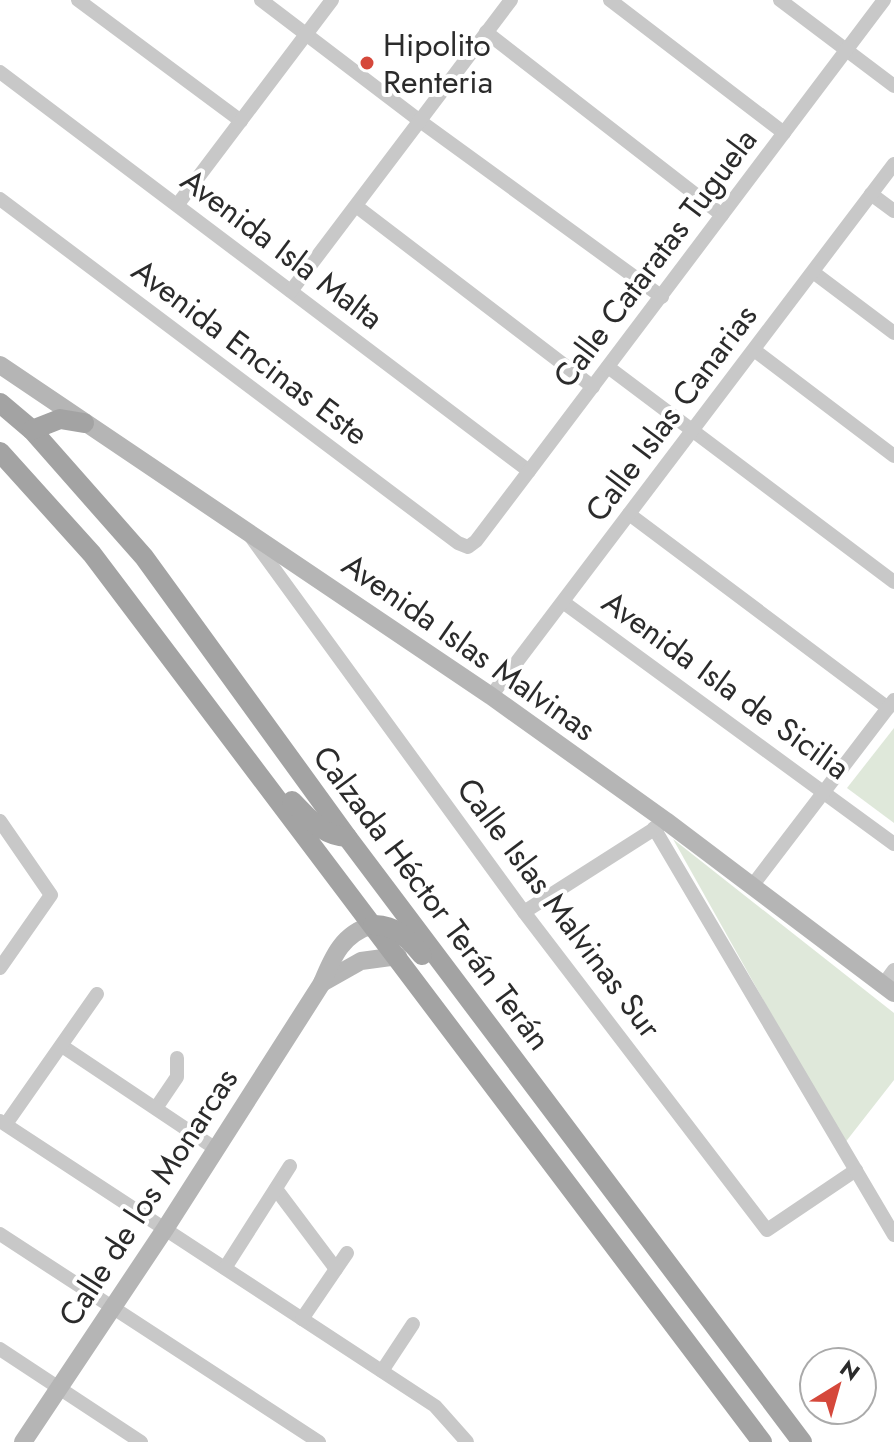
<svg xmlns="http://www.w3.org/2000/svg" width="894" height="1442" viewBox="0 0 894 1442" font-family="Jost,sans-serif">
<rect width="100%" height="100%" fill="#fff"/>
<!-- green -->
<g fill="#dfe8da">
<path d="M894 728V823L847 788Z"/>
<path d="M673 839 894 1013V1080L844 1144Z"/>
</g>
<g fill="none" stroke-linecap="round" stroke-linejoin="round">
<!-- street -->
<g stroke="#c8c8c8" stroke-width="14">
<path d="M78 0 241 121"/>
<path d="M261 0 420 121 662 297"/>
<path d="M610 0 784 133"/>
<path d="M780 0 894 86"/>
<path d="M486 32 722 215"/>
<path d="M0 72 529 471"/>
<path d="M871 194 894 211"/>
<path d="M0 199 458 543 468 547 476 541 529 471 884 0"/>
<path d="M178 204 332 0"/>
<path d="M356 206 593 387"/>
<path d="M813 272 894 333"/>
<path d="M291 291 511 0"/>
<path d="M754 350 894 456"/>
<path d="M608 367 894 582"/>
<path d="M629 514 888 708"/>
<path d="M251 537 524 912 767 1230 856 1170"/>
<path d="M563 602 894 844"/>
<path d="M491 696 894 164"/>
<path d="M0 821 51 895 0 968"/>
<path d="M654 828 894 1235"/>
<path d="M752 886 894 700"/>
<path d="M524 912 662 824"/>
<path d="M883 985 894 970"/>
<path d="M62 1046 216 1149"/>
<path d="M156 1108 177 1077V1058"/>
<path d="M0 1121 435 1406 467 1442"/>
<path d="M6 1124 97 994"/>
<path d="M276 1189 336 1269"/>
<path d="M0 1234 319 1442"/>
<path d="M225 1268 290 1166"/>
<path d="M302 1319 347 1253"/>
<path d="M0 1349 141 1442"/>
<path d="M382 1371 413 1324"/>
</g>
<!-- secondary -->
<g stroke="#b5b5b5" stroke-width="18">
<path d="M0 365 491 696 666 821 894 993"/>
<path d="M322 983 361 961 398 956"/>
<path d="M23 1442 165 1229 322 983C333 956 343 933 373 925"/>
</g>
<!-- primary -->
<g stroke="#a3a3a3" stroke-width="20">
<path d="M0 403 32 430 144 557 347 837 802 1442"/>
<path d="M32 430 60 419 84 423"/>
<path d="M0 452 92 554 762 1442"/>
<path d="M292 801C309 818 322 836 347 837"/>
<path d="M373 925C395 924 409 939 422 955"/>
</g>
</g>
<!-- markers -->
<circle fill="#d5483b" stroke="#fff" stroke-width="3" cx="367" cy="63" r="8"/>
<g text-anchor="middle" stroke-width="8" stroke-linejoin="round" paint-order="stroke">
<!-- poi labels -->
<g font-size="32" fill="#2b2b2b" stroke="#fff" text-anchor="start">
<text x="383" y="56">Hipolito<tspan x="383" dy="37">Renteria</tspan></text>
</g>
<!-- street labels -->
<g font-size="32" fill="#2b2b2b" stroke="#fff">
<text transform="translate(282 249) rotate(37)" y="11">Avenida Isla Malta</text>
<text transform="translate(655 258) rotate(-53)" y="11">Calle Cataratas Tuguela</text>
<text transform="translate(250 352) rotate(37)" y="11">Avenida Encinas Este</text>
<text transform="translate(671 413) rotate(-53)" y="11">Calle Islas Canarias</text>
<text transform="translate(469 647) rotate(35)" y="11">Avenida Islas Malvinas</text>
<text transform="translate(726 685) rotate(36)" y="11">Avenida Isla de Sicilia</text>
<text transform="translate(432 898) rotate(53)" y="11">Calzada Héctor Terán Terán</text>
<text transform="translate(559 908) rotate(53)" y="11">Calle Islas Malvinas Sur</text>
<text transform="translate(148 1197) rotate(-57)" y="11">Calle de los Monarcas</text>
</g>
</g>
<!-- north arrow -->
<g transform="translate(838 1386) rotate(37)"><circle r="38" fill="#ffffff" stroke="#aaaaaa" stroke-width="2"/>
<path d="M0-6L14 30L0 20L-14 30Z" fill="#d5483b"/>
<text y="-12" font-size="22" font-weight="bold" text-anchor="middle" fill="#2b2b2b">N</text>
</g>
</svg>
